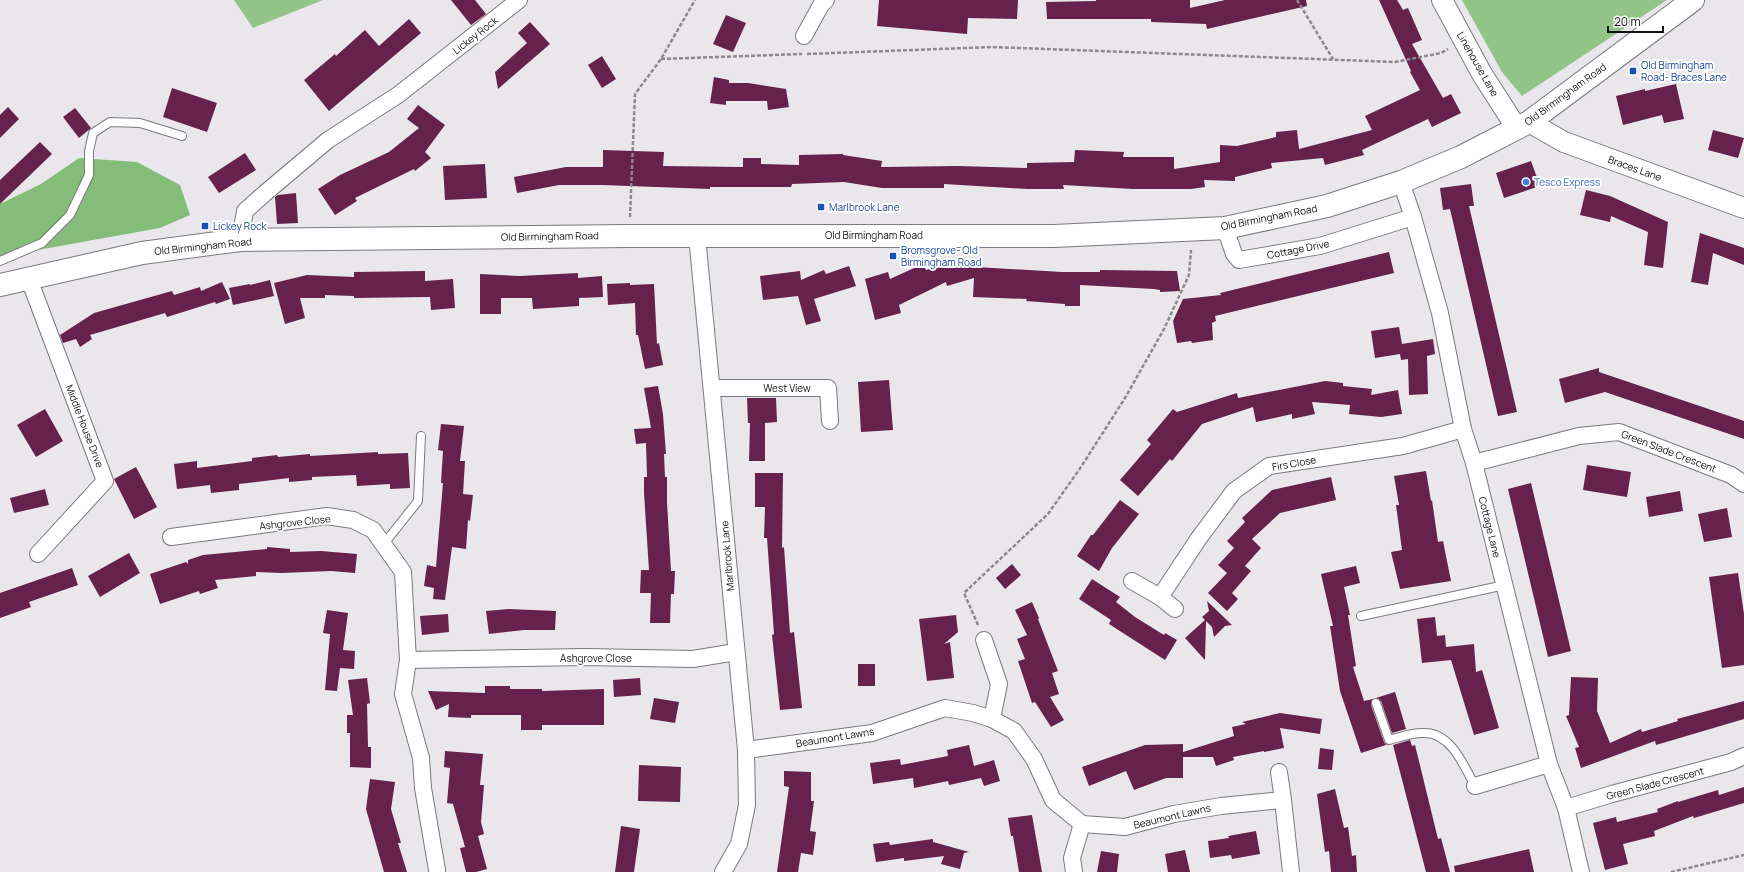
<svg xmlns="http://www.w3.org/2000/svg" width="1744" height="872" viewBox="0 0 1744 872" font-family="Manrope,sans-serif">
<rect width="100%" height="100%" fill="#e9e6ec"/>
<!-- green -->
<g fill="#92c488">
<path d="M234 0H323L253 28Z"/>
<path d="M1462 0H1667L1522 96 1502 72Z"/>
</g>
<!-- forest -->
<path fill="#84bd79" d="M79 158 137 162 180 185 190 215 160 228 32 251 0 260V204L41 184Z"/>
<!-- building -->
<g fill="#66214c">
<path d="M451 0H475L486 14 471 25Z"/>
<path d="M879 0H1018L1017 19 968 18 967 34 877 26Z"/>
<path d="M1096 0H1190V8L1225 0H1306L1307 6 1207 29 1206 24 1151 22V19H1047L1046 2 1096 1Z"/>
<path d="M1379 0H1397L1403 10 1408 8 1422 40 1412 44 1443 98 1451 94 1461 113 1432 127 1428 119 1362 150 1364 155 1325 165 1323 158 1271 163 1272 168 1235 177V181L1204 180 1205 187 1191 189H1133L1063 185 1064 189H1027L944 184V188H882L844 182 792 184 791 187H710V189L603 185H559L517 193 514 177 566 167H603V150L664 152 663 166 743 167V158H761V164L799 165V155L843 154V155L882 161 881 167 958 166 1027 168V163L1074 162 1075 150 1124 152 1123 157H1174V169L1220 162V145L1237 146 1276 137V132L1297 130 1299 149 1372 130 1365 116 1420 90 1410 72 1411 71Z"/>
<path d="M726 15 746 23 733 52 713 44Z"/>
<path d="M409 19 421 33 329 111 304 80 335 54 336 56 365 30 379 46Z"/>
<path d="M530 22 550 44 498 89 495 72 527 43 518 33Z"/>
<path d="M602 56 616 79 602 88 588 65Z"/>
<path d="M714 77 729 80V83H748L786 89 789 107 768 110 767 101H726V105L710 103Z"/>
<path d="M1676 84 1684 119 1664 123 1662 115 1623 125 1616 96 1645 89V91Z"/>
<path d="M172 88 217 103 207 132 163 117Z"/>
<path d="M418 105 445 125 425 152 431 158 415 171 414 169 355 198 357 201 335 215 318 189 340 175 389 152 419 128 407 119Z"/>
<path d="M8 107 19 119 0 138V115Z"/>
<path d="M75 108 91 128 79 138 63 117Z"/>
<path d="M1713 130 1744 138 1738 158 1708 150Z"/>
<path d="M40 142 52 154 0 204V180Z"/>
<path d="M245 153 256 170 219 193 208 177Z"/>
<path d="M1531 161 1540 186 1504 198 1496 173Z"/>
<path d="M485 164 487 198 445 200 443 166Z"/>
<path d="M1471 184 1474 206H1469L1517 412 1498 416 1450 209 1443 210 1440 188Z"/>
<path d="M1586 190 1610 196 1668 222 1663 268 1644 265 1648 232 1611 216 1610 222 1580 215Z"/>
<path d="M296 193 298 223 277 224 275 197 278 195Z"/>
<path d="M1700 233 1744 248V265L1713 253 1708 285 1691 282Z"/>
<path d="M1389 252 1394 273 1215 316 1216 321 1212 323 1213 340 1192 343 1191 341 1177 343 1173 321 1183 299 1221 295 1220 293Z"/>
<path d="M957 261 959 266 1062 272H1100V270L1177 271 1180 291 1160 292V290L1154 289 1080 285V306H1065V304L1026 301 1027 299 973 297 974 278 947 286 946 282 899 305 901 313 875 320 865 279 888 272 890 279 923 264 926 270Z"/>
<path d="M849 266 856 286 814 299 821 321 806 325 798 296 763 300 760 276 800 271 801 280 824 270 826 274Z"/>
<path d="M425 271V281L453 279 455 308 431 310 430 297 354 298V296L325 295V298H300L305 318 285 324 274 283 307 275 354 277V272Z"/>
<path d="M578 273V278L602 276 603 297 579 298V306L533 309 532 298H501V314H480V274L520 276Z"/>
<path d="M270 280 274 296 233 305 229 288 250 284V285Z"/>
<path d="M222 282 230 299 216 304 215 302 167 317 165 313 90 335 92 339 80 347 76 339 63 343 60 335 94 313 172 291 174 295 200 287 201 291Z"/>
<path d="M630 283V285L654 284 657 344 659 343 663 365 645 369 638 335H636L635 303 608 305 607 284Z"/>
<path d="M1399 327 1402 344 1433 339 1435 354 1427 356 1428 394 1409 395 1408 359 1401 360 1400 354 1375 358 1371 331Z"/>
<path d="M1599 368V372L1744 421V439L1605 392 1565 403 1559 379Z"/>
<path d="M889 380 893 430 861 432 858 382Z"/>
<path d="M1325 381 1343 383V386L1372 389 1371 395 1398 390 1402 414 1381 417 1349 414 1350 405 1312 402 1315 414 1292 419V414L1256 422 1253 407 1202 424 1172 461 1170 459 1138 496 1120 480 1151 444 1147 440 1173 409 1177 412 1237 393 1238 398Z"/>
<path d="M658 386 663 414 666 454H664L665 477H667V502L671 571H675L674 594H671L670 623H650L651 593H640L641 570H649L644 493V477H647L646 443 636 444 634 429 651 428 644 388Z"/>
<path d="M747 398H776L777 422 765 423V461H749L750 423H748Z"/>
<path d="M45 409 63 441 36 457 17 425Z"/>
<path d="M441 424 464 426 460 461H465L463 494 473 495 470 521 468 520 466 549 452 547 445 600 433 599 434 588 424 586 427 565 436 567 443 483H441L443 451 438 450Z"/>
<path d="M378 452V454L408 453 410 488 390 489V484L357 486 356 475 312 477V480L289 482V478L239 484V490L211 493 210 485 177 489 174 464 197 461V468L252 461V458L277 455 278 457 310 454V456Z"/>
<path d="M1587 465 1631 472 1627 497 1583 490Z"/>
<path d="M136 467 157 507 134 519 114 479Z"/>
<path d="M1426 471 1431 501 1432 500 1438 542 1443 541 1451 581 1400 589 1391 552 1402 550 1396 505H1399L1394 476Z"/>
<path d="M755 473H783L782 548 784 547 790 633 794 632 802 708 780 710 772 635 774 634 767 538H764L765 507H755Z"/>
<path d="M1331 477 1336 500 1280 513 1252 539 1261 548 1245 566 1251 571 1232 593 1238 599 1227 611 1208 593 1227 573 1218 565 1234 548 1227 541 1245 522 1242 518 1272 490Z"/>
<path d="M1531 483 1571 651 1548 657 1508 489Z"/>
<path d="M45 489 49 505 14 513 10 498Z"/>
<path d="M1680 491 1683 511 1649 517 1646 497Z"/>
<path d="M1120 500 1139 514 1112 548 1099 571 1077 556 1091 535H1093Z"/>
<path d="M1727 508 1732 537 1704 542 1698 514Z"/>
<path d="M267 547 290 549V552L321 551 357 554 355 573 331 571 282 573 256 572V576L215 580 218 588 200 594 199 591 160 604 150 574 186 562 188 564V560L203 555 267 549Z"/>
<path d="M129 553 140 573 100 597 88 576Z"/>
<path d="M1012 564 1021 575 1005 589 996 578Z"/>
<path d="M1356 566 1360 583 1344 587 1350 615H1348L1356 666 1353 667 1364 701 1373 699 1371 705 1384 742 1386 745 1361 753 1340 691 1330 626H1333L1321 574Z"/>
<path d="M72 568 78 585 29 602 31 607 0 618V593Z"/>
<path d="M1738 573 1744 614V665L1722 668 1709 577Z"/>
<path d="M1092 579 1120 597 1116 602 1135 617 1164 635 1165 633 1177 640 1165 660 1109 624 1111 620 1079 599Z"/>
<path d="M1207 601 1232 625 1225 626 1214 637 1212 627 1206 621 1205 660 1185 638 1205 620 1202 617 1209 611Z"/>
<path d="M1032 602 1039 618 1038 619 1058 671 1052 673 1059 694 1050 697 1064 720 1051 727 1035 702 1032 703 1018 661 1025 659 1017 639 1027 635 1015 610Z"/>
<path d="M509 609 556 611 555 630H524L489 634 486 611Z"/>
<path d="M327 610 348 613 343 650 355 651 354 669 340 668 337 691 325 690 330 634 323 633Z"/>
<path d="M448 614 449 632 422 635 420 616Z"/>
<path d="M956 615 958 632 944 644 950 642 954 678 927 681 919 619Z"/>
<path d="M1435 617 1437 636 1445 635 1446 647 1474 644 1476 672 1482 670 1499 728 1474 735 1451 660 1422 663 1417 619Z"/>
<rect x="858" y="664" width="17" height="22"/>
<path d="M1571 677 1598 678 1597 711 1610 743 1641 729 1642 732 1678 721 1677 719 1744 701V719L1656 745 1655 741 1581 768 1575 748 1579 747 1566 716 1569 715Z"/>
<path d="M367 678 370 703 367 704 368 747H371V768L350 767V733H347V715H353L348 680Z"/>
<path d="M640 678 641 695 614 697 613 680Z"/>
<path d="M485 686H510V689H542V691L604 689V725H542V730H521V715H471V718L448 717 449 704 436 710 428 691 485 693Z"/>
<path d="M1395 692 1406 729 1392 733 1381 701 1376 698Z"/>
<path d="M654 698 679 702 675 723 650 719Z"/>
<path d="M1280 713 1322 719 1320 734 1280 728 1284 748 1264 752V751L1233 757 1234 760 1216 766 1213 757H1183V778H1166L1134 790 1126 771 1089 786 1082 767 1145 745 1183 744V752L1234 736 1232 727 1246 724 1242 722Z"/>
<path d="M1410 740 1412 746 1415 745 1438 839 1441 838 1450 872H1426L1393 745Z"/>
<path d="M969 745 974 766 994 760 1000 781 984 786 981 778 949 785 948 781 914 788 913 778 873 784 870 763 900 759 901 765 948 756 947 750Z"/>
<path d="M1320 748 1334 750 1332 770 1318 769Z"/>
<path d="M445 751 483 754 480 785H484L481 822 484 834 478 836 487 869 476 872H466L460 848 465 847 453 804 447 803 450 768 444 767Z"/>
<path d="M639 765 681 767 680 802 638 801Z"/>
<path d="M784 771 811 772V801H814L810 831 816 832 813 855 801 853 798 872H777L789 787 784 786Z"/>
<path d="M370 779 395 782 391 809 401 843H398L407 872H384L366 809Z"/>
<path d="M1744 787V803L1694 818 1693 816 1654 831 1655 836 1623 844 1628 864 1605 870 1593 823 1616 817 1617 822 1658 812 1657 809 1678 801V802L1718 790 1719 795Z"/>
<path d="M1335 789 1344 828 1348 827 1352 856 1356 855 1357 872H1331L1329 851 1325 852 1317 794Z"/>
<path d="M1032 815 1042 872H1019L1013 836H1011L1008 818Z"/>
<path d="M621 826 640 829 634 872H615Z"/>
<path d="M1256 831 1260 854 1232 859 1231 855 1210 858 1208 841 1229 838 1228 836Z"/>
<path d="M933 839V842L969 852 964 853 960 869 941 864 944 856 904 861V858L876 862 873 844 889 842 890 845Z"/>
<path d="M1529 849 1534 872H1455L1454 866Z"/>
<path d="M1185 850 1190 872H1168L1165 854Z"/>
<path d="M1101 851 1119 854 1117 872H1097Z"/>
</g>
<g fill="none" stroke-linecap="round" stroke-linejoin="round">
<!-- service casing -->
<g stroke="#7b787e" stroke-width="10">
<g id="service">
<path d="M0 261 42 243 70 215 89 175V151L93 133 110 122 140 123 182 136"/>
<path d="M383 545 418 501 421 436"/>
<path d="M1361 616 1505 585"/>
<path d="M1376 703 1389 740C1400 737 1413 732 1425 733 1451 733 1464 766 1475 786"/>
</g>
</g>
<!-- minor casing -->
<g stroke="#7b787e" stroke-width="18">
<g id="minor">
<path d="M804 36 821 5 826 0"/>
<path d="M1401 182 1413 217 1440 313 1463 429 1474 463 1549 764 1566 808 1581 872"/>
<path d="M1225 228 1234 254 1239 260 1320 246 1413 217"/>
<path d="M697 236 746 750 747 805 739 844 723 872"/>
<path d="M240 240 245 211 264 194 328 140 398 95 519 0"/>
<path d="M29 279 105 481 38 554"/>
<path d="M712 388H828L830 421"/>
<path d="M1474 463 1579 436 1619 432 1731 475 1744 484"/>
<path d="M171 537 327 516 353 520 373 530 403 572 408 660 585 657 693 659 736 652"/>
<path d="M1132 581 1160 597 1175 609"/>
<path d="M1160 597 1199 538 1234 491 1269 466 1403 446 1463 429"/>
<path d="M984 640 999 684 992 719"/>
<path d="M408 660 403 694 421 758 423 788 437 870"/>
<path d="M746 750 872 733 945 708 973 713 992 719 1014 731 1034 759 1053 800 1082 824 1125 827 1174 814 1221 806 1283 800 1291 872"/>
<path d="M1279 772 1283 800"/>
<path d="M1475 786 1549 764"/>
<path d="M1566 808 1612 794 1731 762 1744 756"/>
<path d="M1074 872 1072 858 1082 824"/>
</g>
</g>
<!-- tertiary casing -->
<g stroke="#7b787e" stroke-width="22">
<g id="tertiary">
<path d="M1442 0 1482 74 1516 127"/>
<path d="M1529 122 1564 142 1744 208"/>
</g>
</g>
<!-- secondary casing -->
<g stroke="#7b787e" stroke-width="24">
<path id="secondary" d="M0 285 142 253 240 240 629 236H1054L1225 228 1327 206 1401 182 1461 157 1529 122 1693 0"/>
</g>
<!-- path -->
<g stroke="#8c898e" stroke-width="2.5" stroke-dasharray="4 2" stroke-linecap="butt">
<path d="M1297 0 1333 59"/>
<path d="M807 54 992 47 1395 62 1441 53 1448 49"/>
<path d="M661 59 802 54"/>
<path d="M630 217 635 94 661 59 695 0"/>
<path d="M978 625 964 593 1048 514 1081 467 1125 398 1164 329 1189 275 1191 250"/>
<path d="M1671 872 1744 855"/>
</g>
<!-- service -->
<use href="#service" stroke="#fff" stroke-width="8"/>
<!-- minor -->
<use href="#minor" stroke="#fff" stroke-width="16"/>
<!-- tertiary -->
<use href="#tertiary" stroke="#fff" stroke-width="20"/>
<!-- secondary -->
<use href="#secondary" stroke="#fff" stroke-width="22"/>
</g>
<!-- markers -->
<g fill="#1a4fb4" stroke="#fff" stroke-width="1.5">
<rect x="1629" y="67" width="8" height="8" rx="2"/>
<rect x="817" y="203" width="8" height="8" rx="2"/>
<rect x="201" y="222" width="8" height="8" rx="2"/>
<rect x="889" y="252" width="8" height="8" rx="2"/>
</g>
<circle fill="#3f7fe0" stroke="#fff" stroke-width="1.5" cx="1526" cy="182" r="4"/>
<g text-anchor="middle" stroke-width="4" stroke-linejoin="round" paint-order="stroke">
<!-- street labels -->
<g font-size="10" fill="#100f11" stroke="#fff">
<text transform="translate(475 35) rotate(-38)" y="4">Lickey Rock</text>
<text transform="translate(1478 64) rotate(60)" y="4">Linehouse Lane</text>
<text transform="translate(1565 94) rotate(-36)" y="4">Old Birmingham Road</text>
<text transform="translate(1635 168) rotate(20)" y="4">Braces Lane</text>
<text transform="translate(1269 217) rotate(-11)" y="4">Old Birmingham Road</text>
<text x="874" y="239">Old Birmingham Road</text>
<text transform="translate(550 236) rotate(-1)" y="4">Old Birmingham Road</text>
<text transform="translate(203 246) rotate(-6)" y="4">Old Birmingham Road</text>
<text transform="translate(1298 249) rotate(-11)" y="4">Cottage Drive</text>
<text x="787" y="392">West View</text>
<text transform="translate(85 426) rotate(69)" y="4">Middle House Drive</text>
<text transform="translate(1669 451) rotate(21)" y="4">Green Slade Crescent</text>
<text transform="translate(1294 463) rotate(-10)" y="4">Firs Close</text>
<text transform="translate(295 522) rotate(-6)" y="4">Ashgrove Close</text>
<text transform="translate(1490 527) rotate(76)" y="4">Cottage Lane</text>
<text transform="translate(727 556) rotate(-95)" y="4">Marlbrook Lane</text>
<text x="596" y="662">Ashgrove Close</text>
<text transform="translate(835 737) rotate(-9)" y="4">Beaumont Lawns</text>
<text transform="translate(1655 783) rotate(-15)" y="4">Green Slade Crescent</text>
<text transform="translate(1172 816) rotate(-13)" y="4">Beaumont Lawns</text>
</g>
<!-- transit labels -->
<g font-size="10" fill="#164399" stroke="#fff" text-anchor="start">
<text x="1641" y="69">Old Birmingham<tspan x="1641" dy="12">Road- Braces Lane</tspan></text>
<text x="829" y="211">Marlbrook Lane</text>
<text x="213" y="230">Lickey Rock</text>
<text x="901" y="254">Bromsgrove- Old<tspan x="901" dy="12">Birmingham Road</tspan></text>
</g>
<!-- shop labels -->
<g font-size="10" fill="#366cbe" stroke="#fff" text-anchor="start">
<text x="1534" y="186">Tesco Express</text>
</g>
</g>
<!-- scale -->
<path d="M1608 26v6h55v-6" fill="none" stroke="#100f11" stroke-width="2"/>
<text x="1614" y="26" font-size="12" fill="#100f11" stroke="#ffffff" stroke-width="3" paint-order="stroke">20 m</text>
</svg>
